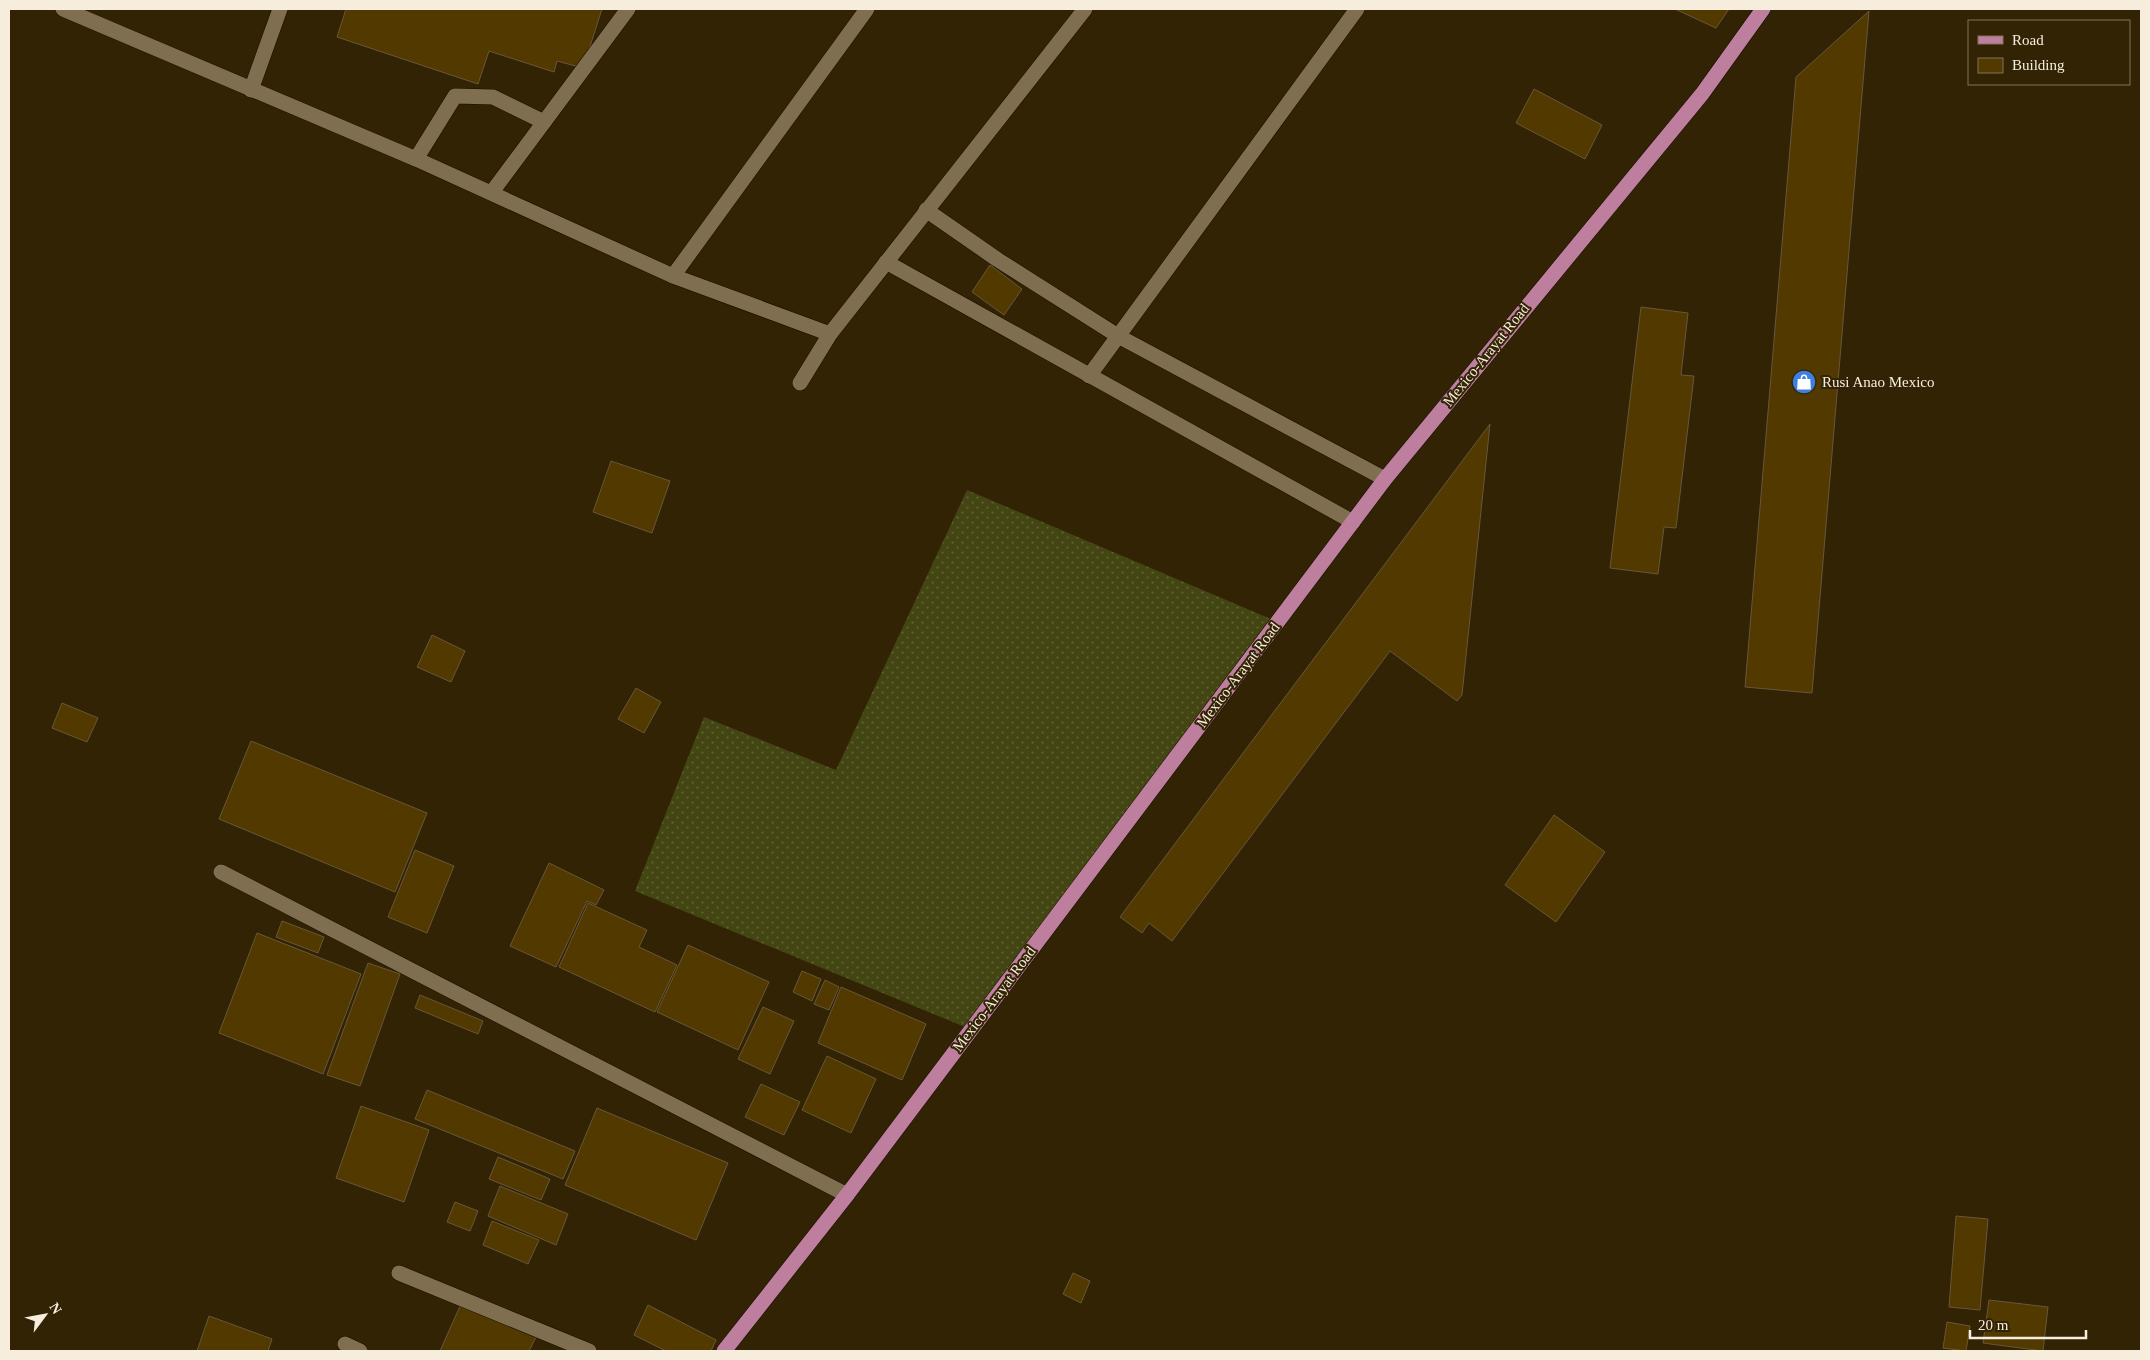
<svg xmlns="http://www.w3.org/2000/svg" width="2150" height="1360" viewBox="0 0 2150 1360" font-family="Georgia,serif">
<defs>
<pattern id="grass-dots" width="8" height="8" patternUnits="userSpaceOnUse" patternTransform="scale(1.25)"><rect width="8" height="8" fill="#434612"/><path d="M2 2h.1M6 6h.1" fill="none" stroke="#5f6134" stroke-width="1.8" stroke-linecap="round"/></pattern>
</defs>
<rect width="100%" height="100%" fill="#322305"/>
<!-- grass -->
<path fill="url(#grass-dots)" d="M967 490 1278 622 977 1032 635 891 704 717 836 770Z"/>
<!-- building -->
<g fill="#513900" stroke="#68573a">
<path d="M346 9H602L583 68 557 61 554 72 489 51 478 84 337 37Z"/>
<path d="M1675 9H1729L1716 28Z"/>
<path d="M1869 11 1812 693 1745 687 1796 77Z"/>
<path d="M1534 89 1602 125 1585 159 1516 123Z"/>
<path d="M990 265 1022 289 1004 315 972 292Z"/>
<path d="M1641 307 1688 313 1681 375 1694 376 1676 528 1664 527 1658 574 1610 568Z"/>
<path d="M1490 424 1462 695 1457 701 1390 651 1172 941 1149 923 1142 933 1120 917Z"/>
<path d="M611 461 670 481 652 533 593 512Z"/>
<path d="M432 635 465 651 451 682 417 667Z"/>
<path d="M636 688 661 702 644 733 618 719Z"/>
<path d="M62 703 98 718 87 742 52 728Z"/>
<path d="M251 741 427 813 395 892 219 819Z"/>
<path d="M1554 815 1605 852 1556 922 1505 885Z"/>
<path d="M415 850 454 866 427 933 388 917Z"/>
<path d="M549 863 604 890 596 905 587 901 556 967 510 946Z"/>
<path d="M588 903 647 930 639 947 677 965 655 1012 559 967Z"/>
<path d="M282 921 324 937 318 953 276 937Z"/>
<path d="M257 933 361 974 323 1074 219 1033Z"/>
<path d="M688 945 769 982 738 1050 657 1012Z"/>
<path d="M368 963 400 974 360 1086 327 1075Z"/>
<path d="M802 971 821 979 812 1001 793 992Z"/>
<path d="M825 980 839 987 829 1010 814 1004Z"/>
<path d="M841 987 926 1024 902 1080 818 1043Z"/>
<path d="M420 995 483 1021 478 1034 415 1008Z"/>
<path d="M763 1007 794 1021 770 1074 738 1059Z"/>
<path d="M827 1056 876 1079 851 1133 802 1110Z"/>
<path d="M761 1084 800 1102 784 1135 745 1117Z"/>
<path d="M427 1090 575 1151 563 1179 415 1119Z"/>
<path d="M361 1106 429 1130 404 1202 336 1178Z"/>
<path d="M597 1108 728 1163 696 1240 565 1185Z"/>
<path d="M498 1157 550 1179 541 1200 489 1179Z"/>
<path d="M500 1186 568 1214 556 1245 488 1216Z"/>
<path d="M455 1202 478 1211 470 1231 447 1222Z"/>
<path d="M1956 1216 1988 1219 1980 1310 1949 1307Z"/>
<path d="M492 1221 539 1240 528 1264 483 1245Z"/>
<path d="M1073 1273 1090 1281 1081 1303 1063 1294Z"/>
<path d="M1989 1300 2048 1307 2043 1351 1983 1343Z"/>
<path d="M461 1304 536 1337 529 1351H440Z"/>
<path d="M648 1305 716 1340 711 1351H666L634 1335Z"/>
<path d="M209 1316 272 1339 268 1351H197Z"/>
<path d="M1947 1322 1970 1326 1966 1351 1943 1348Z"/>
</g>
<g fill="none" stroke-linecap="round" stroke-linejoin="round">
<!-- minor casing -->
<g stroke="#170d00" stroke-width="16">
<g id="minor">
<path d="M63 9 416 159 673 276 830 334"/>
<path d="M251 90 280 9"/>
<path d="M416 159 455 96 493 97 544 122"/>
<path d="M492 192 628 9"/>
<path d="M926 210 998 260 1118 336 1385 479"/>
<path d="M886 262 1353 522"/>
<path d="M673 276 867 9"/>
<path d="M1089 376 1357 9"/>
<path d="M800 383 830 334 1085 9"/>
<path d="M221 872 847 1195"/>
<path d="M399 1273 589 1351"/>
<path d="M345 1344 360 1351"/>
</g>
</g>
<!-- major casing -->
<g stroke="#170d00" stroke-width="16">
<path id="major" d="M724 1351 847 1195 1385 479 1702 94 1763 9"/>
</g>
<!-- minor -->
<use href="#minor" stroke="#7f6e50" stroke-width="15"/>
<!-- major -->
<use href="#major" stroke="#be7f9f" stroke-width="15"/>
</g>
<!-- icons -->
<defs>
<g id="shop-disc" transform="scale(1.25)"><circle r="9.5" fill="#3f7fe0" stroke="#322305"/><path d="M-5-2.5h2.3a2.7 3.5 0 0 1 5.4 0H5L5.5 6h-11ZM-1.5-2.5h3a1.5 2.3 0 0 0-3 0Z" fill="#fff"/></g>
</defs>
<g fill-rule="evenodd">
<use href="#shop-disc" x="1804" y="382"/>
</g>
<g text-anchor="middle" stroke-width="4" stroke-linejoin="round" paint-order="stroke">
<!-- street labels -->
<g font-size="15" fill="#f7eddd" stroke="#322305">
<text transform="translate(1486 355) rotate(-51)" y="5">Mexico-Arayat Road</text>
<text transform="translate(1238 675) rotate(-53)" y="5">Mexico-Arayat Road</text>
<text transform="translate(994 999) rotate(-53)" y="5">Mexico-Arayat Road</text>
</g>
<!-- poi labels -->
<g font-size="15" fill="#f7eddd" stroke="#322305" text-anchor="start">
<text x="1822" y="387">Rusi Anao Mexico</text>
</g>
</g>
<!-- border -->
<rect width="2150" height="1360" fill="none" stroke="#f7eddd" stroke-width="20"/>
<!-- legend -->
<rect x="1968" y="20" width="162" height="65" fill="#322305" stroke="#81745b"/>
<rect x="1978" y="36" width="25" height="8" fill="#be7f9f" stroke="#81745b"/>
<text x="2012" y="45" font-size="15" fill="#f7eddd">Road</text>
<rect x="1978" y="58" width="25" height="15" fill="#513900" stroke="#81745b"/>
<text x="2012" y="70" font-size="15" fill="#f7eddd">Building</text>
<!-- north arrow -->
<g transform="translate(45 1315) rotate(58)" stroke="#322305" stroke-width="4" paint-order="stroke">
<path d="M0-4L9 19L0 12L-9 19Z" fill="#f7eddd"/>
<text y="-8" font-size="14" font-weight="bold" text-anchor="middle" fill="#f7eddd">N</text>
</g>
<!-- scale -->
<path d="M1970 1330v8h116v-8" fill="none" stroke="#f7eddd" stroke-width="2.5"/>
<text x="1978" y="1330" font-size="15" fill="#f7eddd" stroke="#322305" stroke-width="4" paint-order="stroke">20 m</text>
</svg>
